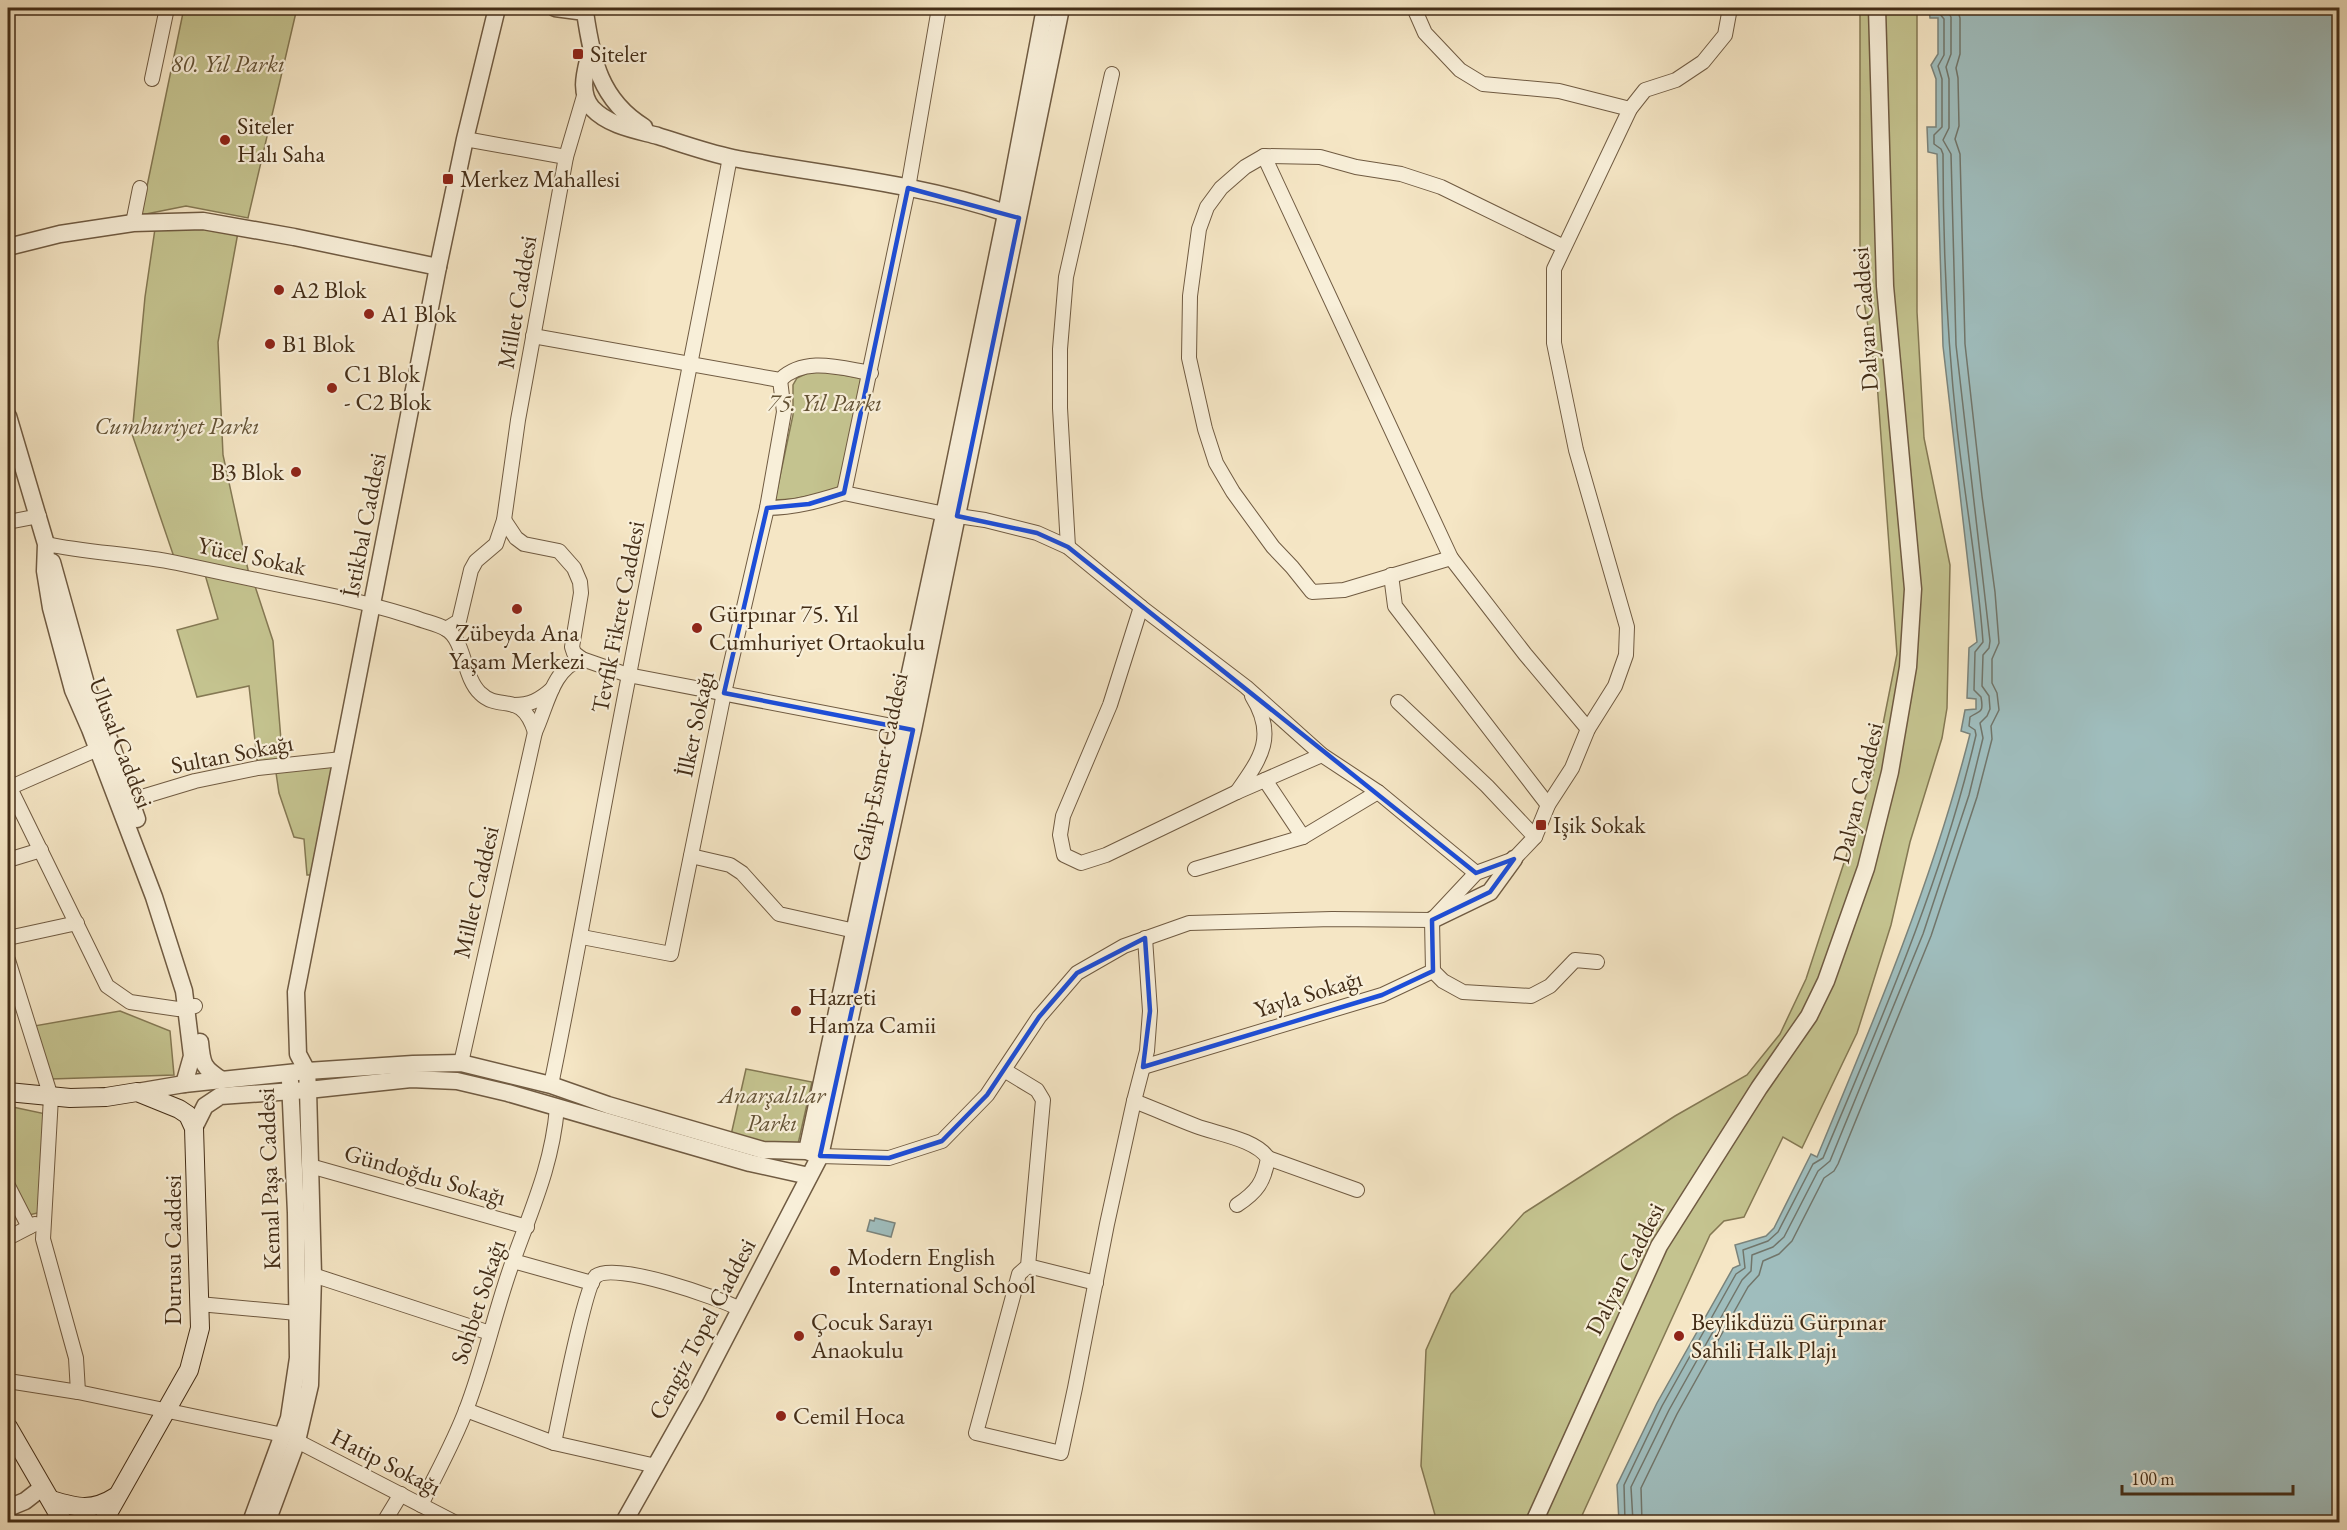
<svg xmlns="http://www.w3.org/2000/svg" width="2347" height="1530" viewBox="0 0 2347 1530" font-family="'EB Garamond',serif">
<rect width="100%" height="100%" fill="#f5e6c5"/>
<filter id="stains"><feTurbulence type="fractalNoise" baseFrequency=".00333" numOctaves="4"/><feColorMatrix values="0 0 0 0 .2 0 0 0 0 .09 0 0 0 0 .02 0 0 0 .5 -.17"/></filter>
<radialGradient id="worn" r=".72"><stop offset=".6" stop-color="#630" stop-opacity="0"/><stop offset="1" stop-color="#630" stop-opacity=".3"/></radialGradient>
<!-- green -->
<g fill="#c4c38f" stroke="#847853" stroke-width="1.5">
<path d="M184 8H297L248 218 186 206 141 215Z"/>
<path d="M1860 8H1917V312L1924 438 1950 565 1947 708 1942 738 1910 842 1891 925 1857 1033 1802 1148 1783 1137 1744 1217 1724 1221 1710 1235 1579 1522H1437L1421 1466 1426 1350 1451 1294 1524 1213 1675 1116 1747 1075 1780 1034 1806 979 1873 774 1897 654 1877 382 1860 277Z"/>
<path d="M156 222 239 227 218 342 223 455 250 579 253 580 273 641 283 765 336 764 319 875H307L304 839 294 837 279 793 275 766 258 768 249 686 197 697 177 630 218 619 204 571 176 563 132 434 145 297Z"/>
<path d="M814 370 861 378 841 489 794 499 775 500 793 415V385L797 378Z"/>
<path d="M120 1011 170 1031 174 1075 51 1079 34 1026Z"/>
<path d="M746 1069 812 1082 798 1144 775 1146 731 1135Z"/>
<path d="M8 1106 46 1114 42 1212 29 1215 8 1170Z"/>
</g>
<!-- water -->
<g fill="#9fbdbd" stroke="#7a837b" stroke-width="1.5">
<path d="M1929 8H2339V1522H1619L1617 1485 1657 1403 1733 1268 1740 1265 1735 1245 1766 1236 1774 1228 1811 1154 1817 1157C1875 1018 1933 880 1970 734L1961 731 1965 710 1976 709V699L1967 698 1969 648 1977 642 1943 346 1937 154 1928 152 1927 127H1936V79L1931 65 1938 54V18H1930Z"/>
<path d="M875 1218 895 1223 891 1237 867 1231 870 1220 874 1221Z"/>
</g>
<g fill="none" stroke-linecap="round" stroke-linejoin="round">
<!-- shore -->
<g stroke="#71756a" stroke-width="1.5">
<path d="M1625 1522 1624 1485 1662 1406 1736 1274 1745 1268 1743 1250 1768 1241 1778 1232 1813 1164 1823 1158C1881 1020 1942 881 1976 735L1975 730 1969 726 1970 717C1980 710 1984 714 1981 697L1974 690 1975 652 1983 642C1978 570 1965 499 1957 428 1947 337 1943 245 1943 154L1941 149 1934 144V135L1942 127V79L1938 66 1944 55V19L1935 8"/>
<path d="M1633 1522 1631 1487 1669 1410 1742 1280 1751 1271 1752 1255 1773 1247 1784 1237 1818 1171 1830 1161 1923 934 1969 795 1983 738 1980 723 1987 716 1990 709 1989 696 1982 686 1983 655 1989 648 1990 641 1956 345 1951 154 1943 140 1949 128V79L1946 67 1951 54V17L1946 8"/>
<path d="M1642 1522 1641 1488 1677 1414 1748 1287 1759 1275 1763 1261 1779 1254 1792 1241 1824 1178 1834 1171 1838 1164 1931 936 1977 797 1992 739 1991 726 1999 710 1997 693 1992 683V659L1999 643 1995 592 1982 496 1965 344 1960 154 1955 139 1959 126 1958 78 1956 68 1960 54V18L1957 8"/>
</g>
<!-- minor casing -->
<g stroke="#705b42" stroke-width="16">
<g id="minor">
<path d="M939 8 908 188 844 493 945 514 985 520 1037 533 1068 547 1141 607 1246 687 1322 755 1378 792 1476 873"/>
<path d="M1414 8 1425 33 1460 70 1483 84 1559 91 1630 109"/>
<path d="M152 79 167 8"/>
<path d="M465 139 566 157"/>
<path d="M1264 156 1451 558"/>
<path d="M133 223 140 188"/>
<path d="M1564 247 1441 187 1401 174 1356 167 1320 157 1264 156 1245 167 1221 188 1207 207 1199 229 1190 296 1189 358 1205 429 1216 463 1233 492 1273 547 1292 567 1312 592 1344 590 1451 558 1525 654 1588 729"/>
<path d="M533 336 780 380C805 356 840 368 871 373"/>
<path d="M767 508C795 508 818 501 844 493"/>
<path d="M8 522 39 516"/>
<path d="M46 544C89 553 133 554 177 563 223 573 269 583 315 592 351 599 381 607 416 618 426 622 438 624 446 629 465 640 463 677 480 693 500 713 521 689 535 732"/>
<path d="M1068 547 1060 408V349L1066 277 1112 74"/>
<path d="M1391 575 1395 606 1548 805"/>
<path d="M1141 607 1110 705 1063 816 1060 835 1064 855 1081 863 1106 855 1237 792 1322 755"/>
<path d="M446 629 459 621 471 570 476 561 496 544 504 520 518 420 566 157 584 96"/>
<path d="M582 659 628 675 908 729"/>
<path d="M1398 702 1487 786 1535 837"/>
<path d="M514 705C530 705 540 700 552 689"/>
<path d="M1265 780 1303 837"/>
<path d="M8 784 107 986 130 1002 178 1009 195 1006"/>
<path d="M11 787 107 745"/>
<path d="M1237 792C1261 758 1277 736 1252 696"/>
<path d="M122 803 195 781 258 768 342 759"/>
<path d="M691 856 730 865 742 873 779 914 855 931"/>
<path d="M8 860 41 850"/>
<path d="M1195 869 1303 837 1378 792"/>
<path d="M582 937 671 954 724 693 767 508 784 412 780 380"/>
<path d="M8 938 77 923"/>
<path d="M8 960 51 1097 43 1239 76 1358 78 1392"/>
<path d="M1433 971 1443 981 1463 992 1531 996 1550 986 1575 960 1597 962"/>
<path d="M461 1063 535 732C547 707 552 668 582 659L574 653 572 647 581 593 580 582 574 568 559 551 524 544 516 538 504 520"/>
<path d="M1143 1067 1382 995 1433 971 1432 920"/>
<path d="M1004 1070 1037 1090 1043 1100 1028 1266 1019 1274 976 1433 1061 1453 1075 1388 1107 1224 1134 1101 1147 1051 1150 1011 1145 938"/>
<path d="M551 1085C579 949 602 811 629 675 662 502 698 330 730 157"/>
<path d="M1134 1101C1155 1109 1175 1118 1196 1126 1217 1134 1255 1139 1268 1158 1264 1182 1257 1192 1237 1205"/>
<path d="M820 1156 889 1158 942 1141 987 1095 1039 1017 1077 973 1124 946 1189 923 1332 919 1432 920 1476 873 1514 859 1535 837 1548 805 1572 768 1588 729 1615 686 1626 655 1627 627 1576 450 1554 343V269L1630 109 1645 90 1676 80 1703 62 1725 35 1730 8"/>
<path d="M1268 1158 1357 1190"/>
<path d="M310 1166 527 1227"/>
<path d="M8 1186 29 1227"/>
<path d="M8 1238 35 1224"/>
<path d="M513 1261 592 1283"/>
<path d="M1028 1266 1096 1283"/>
<path d="M313 1275 490 1333"/>
<path d="M199 1304 297 1313"/>
<path d="M8 1381 78 1392 283 1435"/>
<path d="M466 1410 554 1443 656 1466"/>
<path d="M297 1441 454 1522"/>
<path d="M554 1443C559 1420 585 1285 596 1276 615 1261 719 1298 740 1309"/>
<path d="M421 1505C436 1474 454 1442 466 1410 485 1361 495 1310 513 1261 532 1208 552 1165 557 1108"/>
<path d="M384 1522 401 1494"/>
</g>
</g>
<!-- tertiary casing -->
<g stroke="#705b42" stroke-width="19">
<g id="tertiary">
<path d="M555 8 585 12C592 60 600 100 644 127"/>
<path d="M590 52C586 70 578 92 592 108 609 126 636 130 658 136 683 144 708 153 733 158 824 175 918 183 1006 213"/>
<path d="M1007 224 1005 219 1045 8"/>
<path d="M8 247 60 234 133 223 203 221 294 237 438 267"/>
<path d="M8 416 46 544 45 571 51 608 73 690 90 729 154 897 184 991 192 1056 184 1084"/>
<path d="M52 562 86 684 110 741 137 819"/>
<path d="M1432 920 1490 892 1514 859"/>
<path d="M200 1042C202 1064 203 1068 222 1080"/>
<path d="M137 1092 184 1084 307 1071 413 1064 461 1063 551 1085 608 1105 763 1150 807 1151 817 1155"/>
<path d="M194 1128 205 1106 220 1096 308 1090 411 1079 457 1081 508 1093 750 1163 809 1176"/>
<path d="M807 1151 947 501 1005 219"/>
<path d="M8 1508 25 1501 43 1487"/>
<path d="M251 1522 289 1418 298 1358 296 1213 290 1081"/>
<path d="M267 1522 297 1441 310 1385 313 1275 308 1090 307 1071 298 1054 296 992 438 267 465 139 497 8"/>
<path d="M624 1522 695 1396 820 1156 913 730 1061 8"/>
<path d="M1534 1522 1659 1246 1759 1088 1809 1016 1826 981 1866 868 1890 772 1908 667 1913 589 1885 286 1877 8"/>
</g>
</g>
<!-- secondary casing -->
<g stroke="#432d17" stroke-width="20">
<g id="secondary">
<path d="M8 1092 70 1098 106 1097 137 1092 179 1109 188 1115 194 1128 200 1328 189 1370 103 1522"/>
<path d="M8 1427 63 1522"/>
<path d="M51 1500C78 1508 92 1512 117 1496"/>
</g>
</g>
<!-- minor -->
<use href="#minor" stroke="#f8efd9" stroke-width="14"/>
<!-- tertiary -->
<use href="#tertiary" stroke="#f8efd9" stroke-width="16"/>
<!-- secondary -->
<use href="#secondary" stroke="#f8efd9" stroke-width="18"/>
</g>
<!-- marked area -->
<path fill="none" stroke="#1d4ed8" stroke-width="4.5" stroke-linejoin="round" d="M908 188 1019 218 957 516 1037 533 1068 547 1476 873 1514 859 1490 892 1432 920 1433 971 1382 995 1143 1067 1150 1011 1145 938 1077 973 1039 1017 987 1095 942 1141 889 1158 820 1156 913 730 724 693 767 508 809 504 844 493Z"/>
<!-- markers -->
<g fill="#8f2418" stroke="#f8efd9" stroke-width="2">
<rect x="572" y="48" width="12" height="12" rx="3"/>
<circle cx="225" cy="140" r="6"/>
<rect x="442" y="173" width="12" height="12" rx="3"/>
<circle cx="279" cy="290" r="6"/>
<circle cx="369" cy="314" r="6"/>
<circle cx="270" cy="344" r="6"/>
<circle cx="332" cy="388" r="6"/>
<circle cx="296" cy="472" r="6"/>
<circle cx="517" cy="609" r="6"/>
<circle cx="697" cy="628" r="6"/>
<rect x="1535" y="819" width="12" height="12" rx="3"/>
<circle cx="796" cy="1011" r="6"/>
<circle cx="835" cy="1271" r="6"/>
<circle cx="799" cy="1336" r="6"/>
<circle cx="1679" cy="1336" r="6"/>
<circle cx="781" cy="1416" r="6"/>
</g>
<g text-anchor="middle" stroke-width="4.5" stroke-linejoin="round" paint-order="stroke">
<!-- poi labels -->
<g font-size="24" fill="#432d17" stroke="#f8efd9" text-anchor="start">
<text x="590" y="62">Siteler</text>
<text x="237" y="134">Siteler<tspan x="237" dy="28">Halı Saha</tspan></text>
<text x="460" y="187">Merkez Mahallesi</text>
<text x="291" y="298">A2 Blok</text>
<text x="381" y="322">A1 Blok</text>
<text x="282" y="352">B1 Blok</text>
<text x="344" y="382">C1 Blok<tspan x="344" dy="28">- C2 Blok</tspan></text>
<text x="284" y="480" text-anchor="end">B3 Blok</text>
<text x="709" y="622">Gürpınar 75. Yıl<tspan x="709" dy="28">Cumhuriyet Ortaokulu</tspan></text>
<text x="517" y="641" text-anchor="middle">Zübeyda Ana<tspan x="517" dy="28">Yaşam Merkezi</tspan></text>
<text x="1553" y="833">Işik Sokak</text>
<text x="808" y="1005">Hazreti<tspan x="808" dy="28">Hamza Camii</tspan></text>
<text x="847" y="1265">Modern English<tspan x="847" dy="28">International School</tspan></text>
<text x="811" y="1330">Çocuk Sarayı<tspan x="811" dy="28">Anaokulu</tspan></text>
<text x="1691" y="1330">Beylikdüzü Gürpınar<tspan x="1691" dy="28">Sahili Halk Plajı</tspan></text>
<text x="793" y="1424">Cemil Hoca</text>
</g>
<!-- park labels -->
<g font-size="24" font-style="italic" fill="#635235" stroke="#f8efd9">
<text x="228" y="72">80. Yıl Parkı</text>
<text x="825" y="411">75. Yıl Parkı</text>
<text x="177" y="434">Cumhuriyet Parkı</text>
<text x="772" y="1103">Anarşalılar<tspan x="772" dy="28">Parkı</tspan></text>
</g>
<!-- street labels -->
<g font-size="24" fill="#432d17" stroke="#f8efd9">
<text transform="translate(517 302) rotate(-80)" y="8">Millet Caddesi</text>
<text transform="translate(1865 319) rotate(-94)" y="8">Dalyan Caddesi</text>
<text transform="translate(364 525) rotate(-79)" y="8">İstikbal Caddesi</text>
<text transform="translate(252 556) rotate(12)" y="8">Yücel Sokak</text>
<text transform="translate(618 617) rotate(-79)" y="8">Tevfik Fikret Caddesi</text>
<text transform="translate(695 724) rotate(-78)" y="8">İlker Sokağı</text>
<text transform="translate(121 743) rotate(69)" y="8">Ulusal Caddesi</text>
<text transform="translate(232 754) rotate(-11)" y="8">Sultan Sokağı</text>
<text transform="translate(880 767) rotate(-78)" y="8">Galip Esmer Caddesi</text>
<text transform="translate(1858 793) rotate(-76)" y="8">Dalyan Caddesi</text>
<text transform="translate(476 892) rotate(-77)" y="8">Millet Caddesi</text>
<text transform="translate(1308 994) rotate(-17)" y="8">Yayla Sokağı</text>
<text transform="translate(425 1175) rotate(16)" y="8">Gündoğdu Sokağı</text>
<text transform="translate(269 1179) rotate(-92)" y="8">Kemal Paşa Caddesi</text>
<text transform="translate(173 1250) rotate(-90)" y="8">Durusu Caddesi</text>
<text transform="translate(1625 1269) rotate(-63)" y="8">Dalyan Caddesi</text>
<text transform="translate(478 1302) rotate(-72)" y="8">Sohbet Sokağı</text>
<text transform="translate(702 1329) rotate(-62)" y="8">Cengiz Topel Caddesi</text>
<text transform="translate(386 1462) rotate(27)" y="8">Hatip Sokağı</text>
</g>
</g>
<!-- margin -->
<rect width="2347" height="1530" fill="none" stroke="#f5e6c5" stroke-width="30"/>
<rect x="9" y="9" width="2329" height="1512" fill="none" stroke="#432d17" stroke-width="3"/>
<rect x="15" y="15" width="2317" height="1500" fill="none" stroke="#432d17" stroke-width="1.5"/>
<!-- scale -->
<path d="M2122 1485v9h171v-9" fill="none" stroke="#432d17" stroke-width="3"/>
<text x="2131" y="1485" font-size="18" fill="#432d17" stroke="#f8efd9" stroke-width="4.5" paint-order="stroke">100 m</text>
<rect width="100%" height="100%" filter="url(#stains)"/>
<rect width="100%" height="100%" fill="url(#worn)"/>
</svg>
